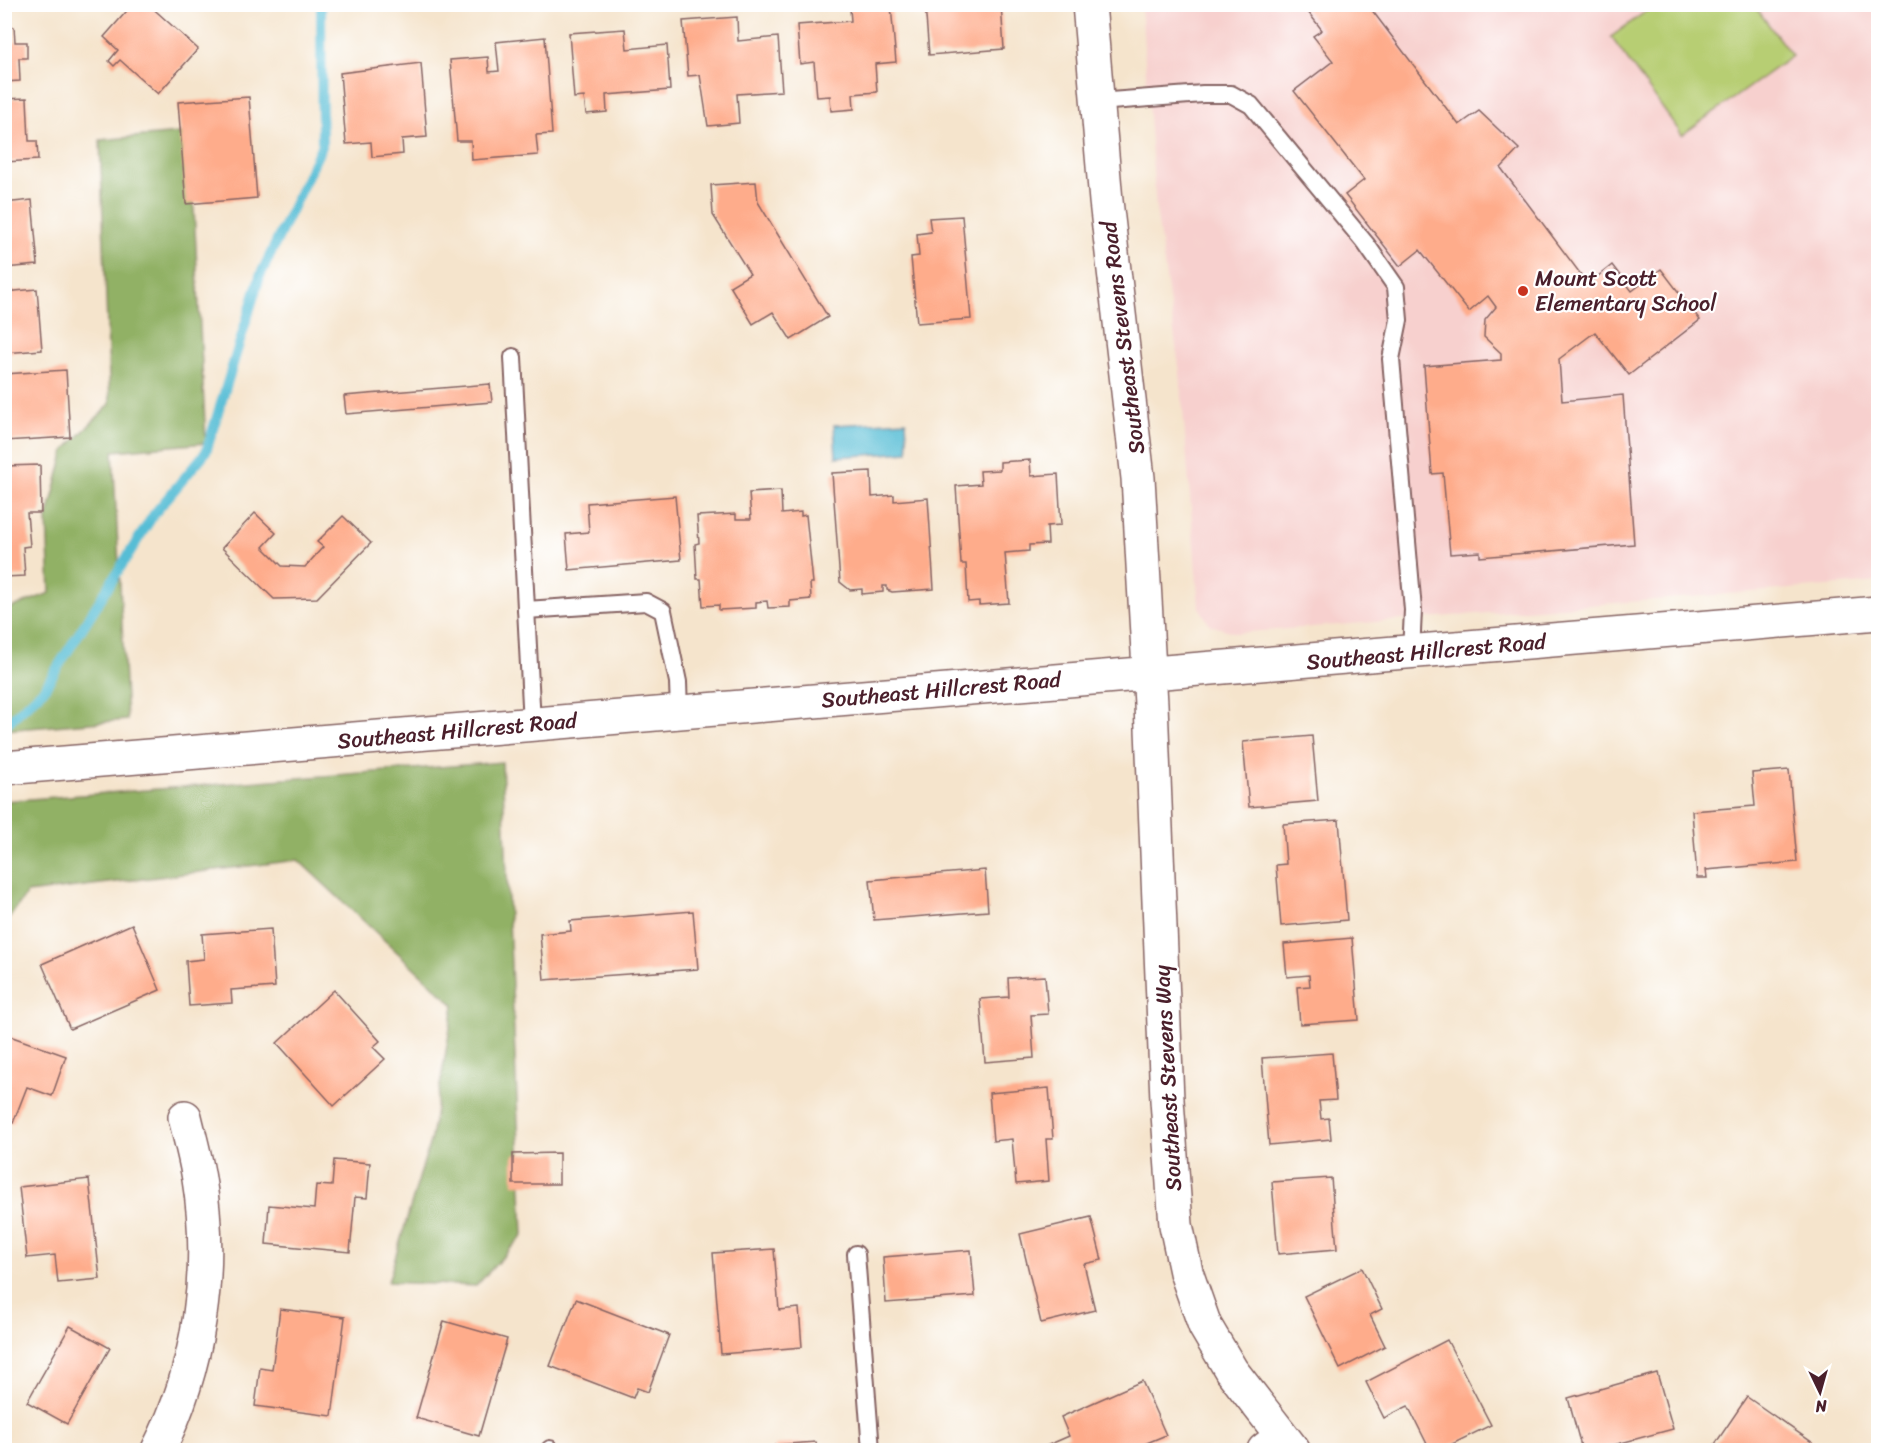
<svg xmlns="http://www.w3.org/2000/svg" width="1883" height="1455" viewBox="0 0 1883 1455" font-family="Sriracha,sans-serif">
<rect width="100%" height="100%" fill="#fff"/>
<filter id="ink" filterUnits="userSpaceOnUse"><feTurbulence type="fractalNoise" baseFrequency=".0167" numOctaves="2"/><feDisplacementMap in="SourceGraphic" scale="12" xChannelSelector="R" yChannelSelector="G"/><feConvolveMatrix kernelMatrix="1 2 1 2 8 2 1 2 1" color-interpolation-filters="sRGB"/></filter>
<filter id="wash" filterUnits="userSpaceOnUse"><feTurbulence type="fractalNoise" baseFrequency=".008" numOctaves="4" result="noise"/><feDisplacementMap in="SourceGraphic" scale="24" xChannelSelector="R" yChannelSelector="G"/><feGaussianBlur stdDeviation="1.35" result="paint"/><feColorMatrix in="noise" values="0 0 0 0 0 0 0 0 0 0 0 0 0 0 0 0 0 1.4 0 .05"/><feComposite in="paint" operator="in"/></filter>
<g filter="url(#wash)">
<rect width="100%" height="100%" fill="#f5e4cc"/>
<!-- built -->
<path fill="#f7d0ce" d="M1141 5H1878V582L1237 633 1210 625 1199 607 1180 373 1156 209Z"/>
<!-- green -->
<path fill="#b7ce73" stroke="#80764f" stroke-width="1.5" d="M1656 4 1754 5 1792 56 1682 135 1611 37Z"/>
<!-- forest -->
<g fill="#91b165" stroke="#6e6848" stroke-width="1.5">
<path d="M190 132 206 443 113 451 127 720 5 730V610L50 593 47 519 65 450 110 404 100 140Z"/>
<path d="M502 762 523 1235 476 1286 388 1282 431 1138 454 1005 298 860 27 893 5 924V801Z"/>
</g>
<!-- water -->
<path fill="#57bdd5" stroke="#506e80" stroke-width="1.5" d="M906 421 908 452 836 457 834 425Z"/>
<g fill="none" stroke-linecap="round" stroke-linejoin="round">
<!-- stream -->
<path stroke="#57bdd5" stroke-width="10" d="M4 726 44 689 154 514 206 452 260 276 322 146 321 4"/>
</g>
<g id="blocks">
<!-- building -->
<g fill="#feac8b">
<path d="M133 4H148L198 49 158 94 120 60 114 66 109 61 118 50 104 37Z"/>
<path d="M925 4H1001L1004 49 929 55Z"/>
<path d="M1310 4H1376L1371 9 1459 125 1479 111 1519 149 1501 168 1588 284 1612 265 1632 291 1661 269 1700 320 1629 375 1595 332 1559 359 1562 401 1623 395 1634 544 1480 557V552L1450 554 1443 473 1432 474 1424 366 1501 360V353L1484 337 1485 320 1496 307 1488 296 1469 312 1420 250 1400 266 1345 195 1364 180 1294 91 1333 61 1313 36 1322 30 1305 8Z"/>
<path d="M891 6 896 62 875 64 877 92 853 94 854 109 831 111 830 96 817 97 814 62 800 64 797 25 851 21 850 9Z"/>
<path d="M737 17 738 41 778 37 782 91 737 94 739 123 708 126 700 75 688 76 683 21Z"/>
<path d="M14 27 15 42H27V58H19L20 81 4 82V28Z"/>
<path d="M625 29 627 49 667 45 670 90 606 95 607 112 586 114 584 97 574 98 569 33Z"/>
<path d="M545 37 552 134 536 135 538 155 472 160 471 141H457L450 60 488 57 489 72 499 71 496 42Z"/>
<path d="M421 63 427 137 402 139 403 154 372 157 371 142 346 144 340 73Z"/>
<path d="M249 97 257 198 186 204 178 102Z"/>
<path d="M27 98 29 141H37L38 160 4 162V99Z"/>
<path d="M756 182 758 202 828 317 791 340 773 312 753 324 730 286 750 274 713 215 711 185Z"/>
<path d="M32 200 38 265 4 268V203Z"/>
<path d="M962 216 971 319 917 323 911 257 919 256 917 234 931 232 929 218Z"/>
<path d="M37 289 42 350 4 353V292Z"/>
<path d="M66 370 70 437 4 441V374Z"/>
<path d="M490 384 492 402 346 414 344 396Z"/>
<path d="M1030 460 1031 476 1058 474 1061 525 1047 526 1048 544 1029 545V551L1005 553 1009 603 979 605V601L968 602 966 564H961L956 486 981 484 980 471 1000 470V462Z"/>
<path d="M40 465 41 513H27L30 546 23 547 25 576 4 577V466Z"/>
<path d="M871 471 872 497 894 495V501L928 498 934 589 892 592 887 590V586H883V592L862 594V589L850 590 840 582 832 473Z"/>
<path d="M781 491 782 514 801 512V516L806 515 813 583H810L811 599 790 601V607L768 608 767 601 756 602V608L719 610V605L703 606 701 579H697L695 544 699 543 697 516 736 514V519H751L749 493Z"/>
<path d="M675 496 681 560 569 570 566 534 589 532 587 503Z"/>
<path d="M255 513 276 533 263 547 282 566 305 567 323 547 317 542 343 516 371 543 317 598 274 599 222 548Z"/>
<path d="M1312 736 1318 801 1249 807 1243 742Z"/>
<path d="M1789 770 1797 862 1706 870 1707 878H1697L1692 811 1755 806 1752 773Z"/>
<path d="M1339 820 1347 920 1281 926 1276 865 1286 864 1283 824Z"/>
<path d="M985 870 988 911 874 920 870 880Z"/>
<path d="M693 911 698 969 544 980 540 934 571 931 570 921Z"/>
<path d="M132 924 160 990 70 1029 42 964Z"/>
<path d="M271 929 275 987 231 990 232 1003 189 1006 186 961 204 959 202 934Z"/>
<path d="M1352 938 1359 1020 1300 1024 1297 987 1310 986 1309 975 1287 977 1284 944Z"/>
<path d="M1045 976 1048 1014 1031 1015 1034 1058 985 1062 980 999 1009 997 1008 978Z"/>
<path d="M334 990 380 1041 373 1047 385 1059 334 1106 277 1043Z"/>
<path d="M4 1034 66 1056 52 1096 27 1087 13 1123 4 1120Z"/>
<path d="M1332 1053 1336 1100 1319 1101 1321 1119 1329 1118 1331 1139 1269 1145 1262 1058Z"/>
<path d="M1049 1088 1053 1139H1046L1049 1181 1016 1184 1012 1139 993 1141 989 1093Z"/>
<path d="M559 1153V1184H513V1154Z"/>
<path d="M334 1160 370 1163 367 1198 355 1197 350 1252 266 1244 269 1205 314 1209 316 1185 332 1186Z"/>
<path d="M1331 1178 1337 1249 1278 1254 1272 1182Z"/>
<path d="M89 1179 100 1279 58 1283 55 1255 27 1258 19 1187Z"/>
<path d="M1091 1217 1102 1260 1084 1264 1095 1310 1041 1323 1020 1234Z"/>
<path d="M774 1249 779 1310 799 1308 802 1347 721 1354 713 1253Z"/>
<path d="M971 1250 975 1296 886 1303 883 1257Z"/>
<path d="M1362 1268 1382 1309 1370 1315 1385 1346 1340 1369 1304 1296Z"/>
<path d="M576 1299 669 1335 648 1392 637 1388 633 1398 550 1366Z"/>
<path d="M280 1309 345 1317 332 1416 255 1406 260 1368 272 1370Z"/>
<path d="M444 1321 507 1339 479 1436 416 1418Z"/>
<path d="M70 1326 110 1348 67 1424 27 1402Z"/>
<path d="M1447 1340 1491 1425 1440 1450H1430L1408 1406 1384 1418 1366 1382Z"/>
<path d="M1657 1373 1673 1429 1595 1450H1582L1568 1398Z"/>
<path d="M1142 1381 1166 1435 1130 1450H1037L1069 1436 1061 1417Z"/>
<path d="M1747 1397 1813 1443 1807 1450H1718L1713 1447Z"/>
<path d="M816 1442 817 1450H775V1445Z"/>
</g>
</g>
</g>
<g filter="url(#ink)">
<use href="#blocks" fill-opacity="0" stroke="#866463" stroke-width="1.5"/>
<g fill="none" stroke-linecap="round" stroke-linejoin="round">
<!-- service casing -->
<g stroke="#866463" stroke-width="20">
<g id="service">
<path d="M1097 102 1203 94H1231L1251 105 1366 244 1396 287 1399 320 1391 359 1413 610 1411 653"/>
<path d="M513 357 532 724"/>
<path d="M526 610 646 602 663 611 678 682 679 711"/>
<path d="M856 1254 871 1450"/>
<path d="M550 1449V1450"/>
</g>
</g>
<!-- minor casing -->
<g stroke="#866463" stroke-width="36">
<g id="minor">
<path d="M4 768 1878 613"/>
<path d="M158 1450C199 1370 214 1269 199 1179 196 1159 190 1138 185 1117"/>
<path d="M1264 1450 1281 1437"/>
</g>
</g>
<!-- tertiary casing -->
<g stroke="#866463" stroke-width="36">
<path id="tertiary" d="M1089 4 1106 201 1138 478 1151 704 1167 1100 1176 1225 1186 1272 1205 1326 1231 1370 1293 1450"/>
</g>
<!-- service -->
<use href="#service" stroke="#fff" stroke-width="16"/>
<!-- minor -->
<use href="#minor" stroke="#fff" stroke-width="33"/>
<!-- tertiary -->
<use href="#tertiary" stroke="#fff" stroke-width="33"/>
</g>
</g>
<!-- markers -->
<circle fill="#c8321e" stroke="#fff" stroke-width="2" cx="1523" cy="291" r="6"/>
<g text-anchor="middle" stroke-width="4.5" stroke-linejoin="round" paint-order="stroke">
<!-- poi labels -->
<g font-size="22" fill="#4a1f2b" stroke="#fff" text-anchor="start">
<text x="1535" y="286">Mount Scott<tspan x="1535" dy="25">Elementary School</tspan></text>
</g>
<!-- street labels -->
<g font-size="22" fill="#4a1f2b" stroke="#fff">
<text transform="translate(1122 338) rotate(-97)" y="8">Southeast Stevens Road</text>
<text transform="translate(1426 651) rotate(-5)" y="8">Southeast Hillcrest Road</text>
<text transform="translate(941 689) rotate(-5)" y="8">Southeast Hillcrest Road</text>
<text transform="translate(457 730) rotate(-5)" y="8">Southeast Hillcrest Road</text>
<text transform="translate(1167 1078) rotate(-93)" y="8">Southeast Stevens Way</text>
</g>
</g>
<!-- margin -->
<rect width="1883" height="1455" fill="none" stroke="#fff" stroke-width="24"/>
<!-- north arrow -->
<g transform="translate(1820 1392) rotate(175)" stroke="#ffffff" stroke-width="4.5" paint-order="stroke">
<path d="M0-4.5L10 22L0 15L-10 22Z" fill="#4a1f2b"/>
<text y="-9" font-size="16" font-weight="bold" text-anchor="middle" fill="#4a1f2b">N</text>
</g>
</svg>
